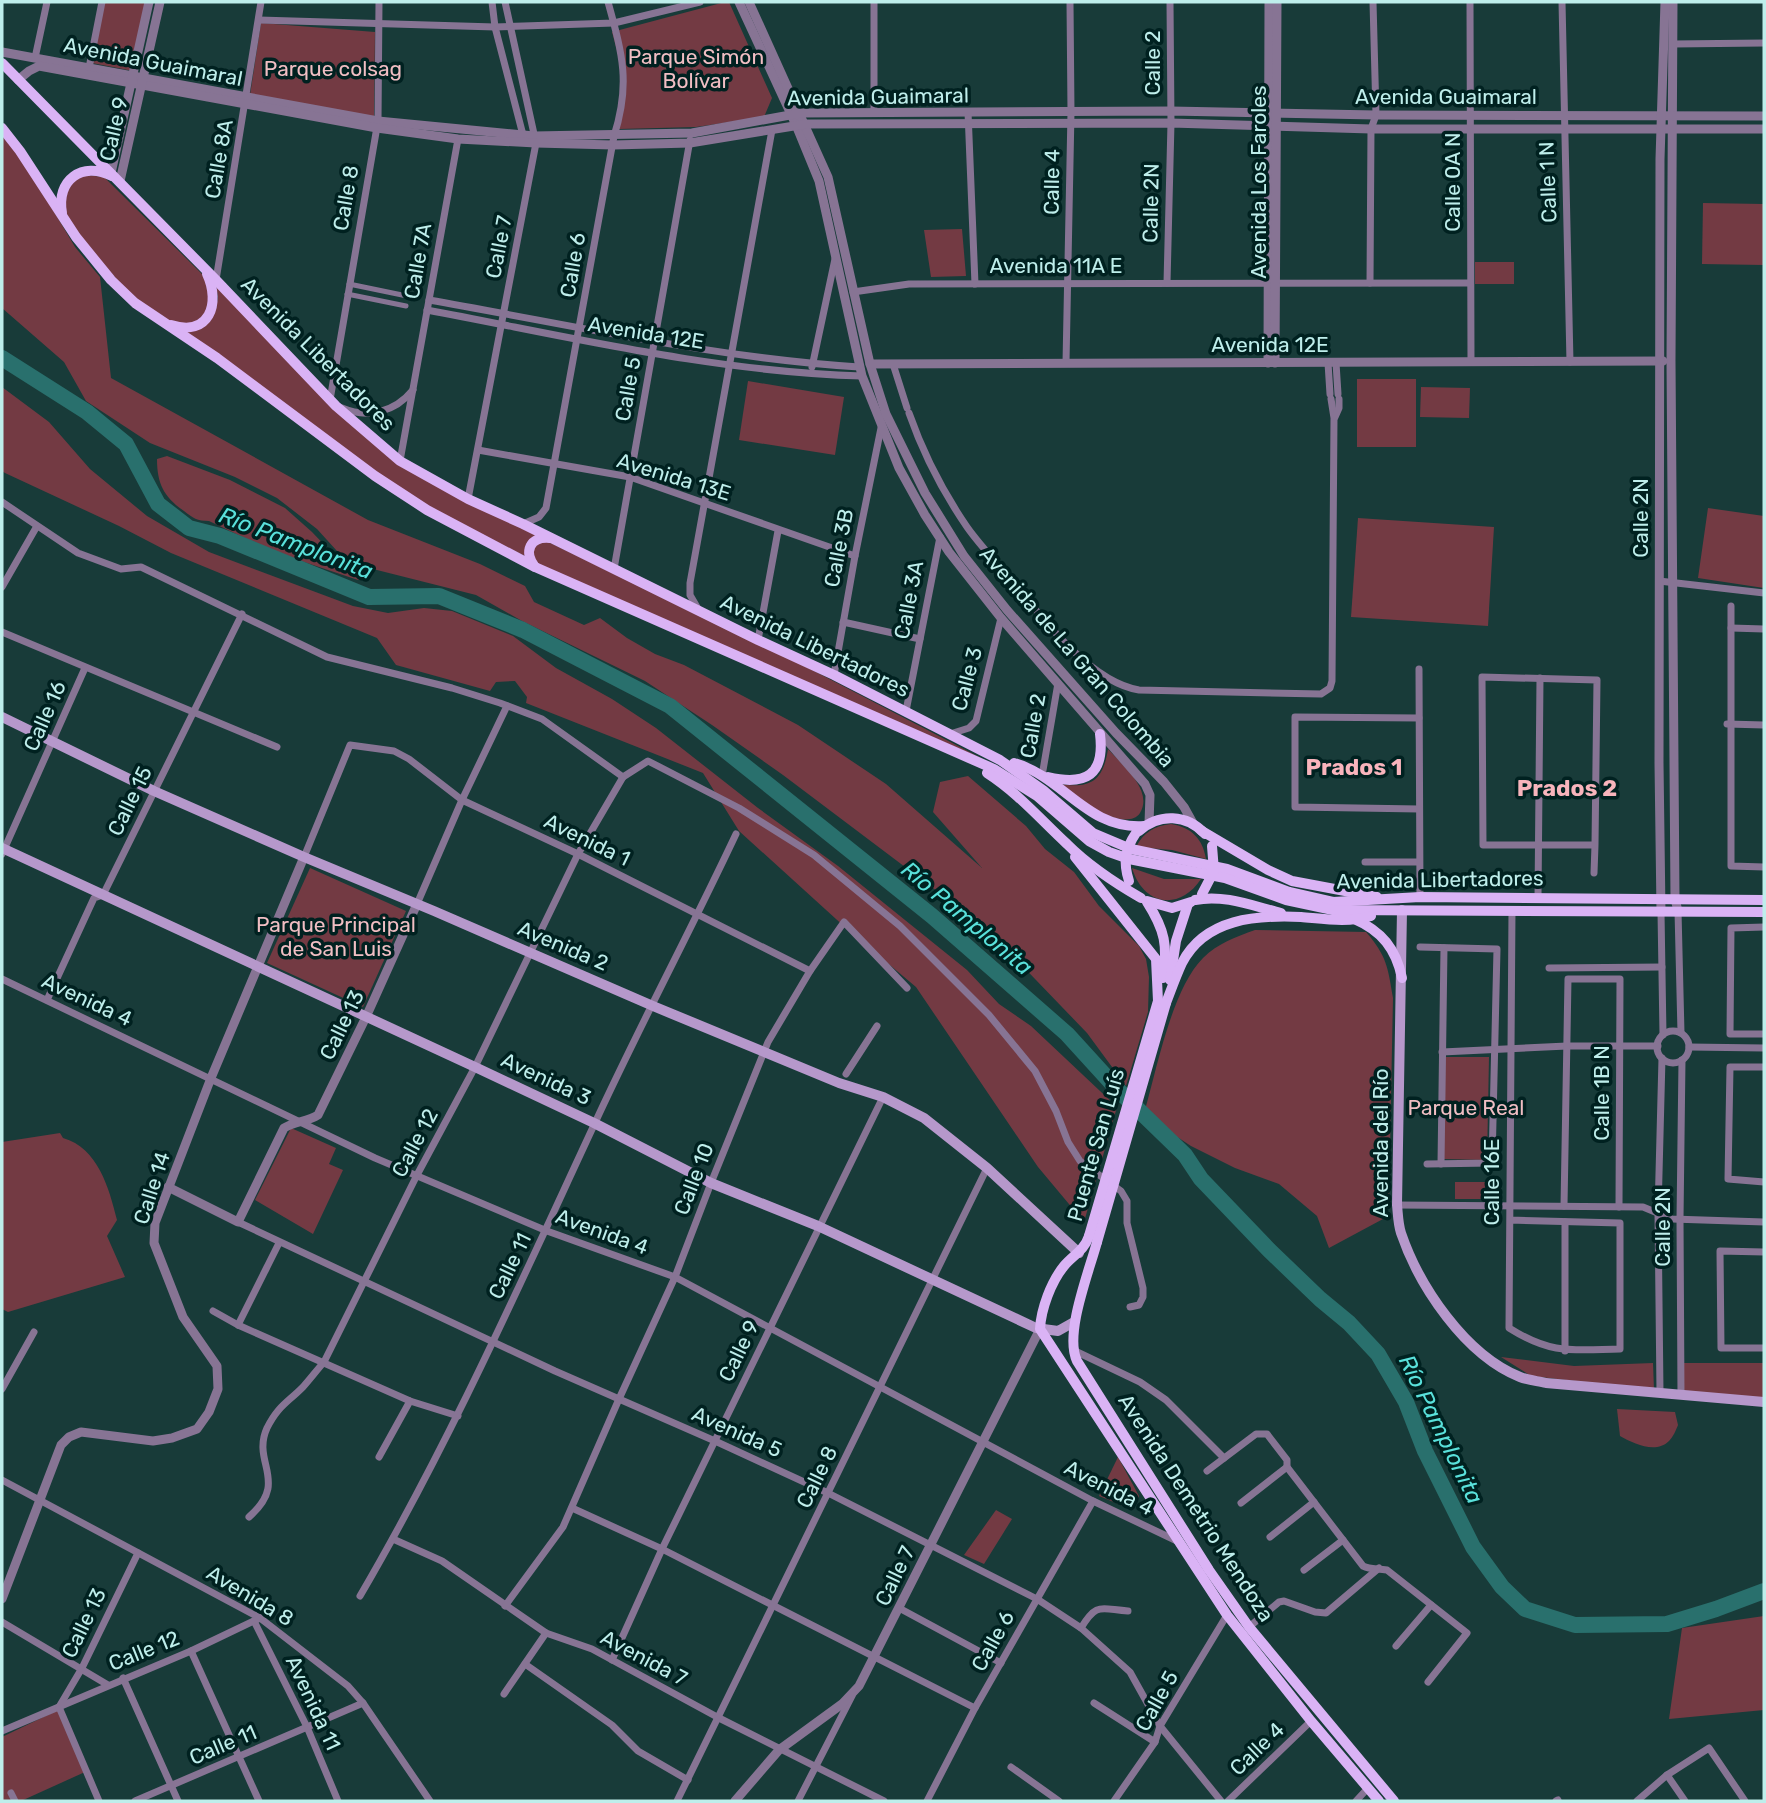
<svg xmlns="http://www.w3.org/2000/svg" width="1766" height="1803" viewBox="0 0 1766 1803" font-family="Rubik,sans-serif">
<rect width="100%" height="100%" fill="#183b39"/>
<!-- green -->
<g fill="#733a43">
<path d="M105 2H148L137 53 96 45Z"/>
<path d="M725 2H729L772 98 764 117 696 127 619 129 625 80 612 32Z"/>
<path d="M261 23 375 32 374 117 250 95Z"/>
<path d="M95 48 136 56 133 71 92 63Z"/>
<path d="M2 136 26 164 75 247 100 277 111 378 368 520 480 564 525 586 534 602 584 625 600 618 627 638 655 654 684 665 798 725 886 784 982 868 933 812 940 782 968 776 1026 826 1045 849 1074 872 1099 906 1139 946 1146 959 1149 977 1148 1012 1126 1086 1087 1033 986 928 783 775 712 725 645 681 522 621 476 595 373 569 337 551 317 529 277 498 235 477 150 443 86 401 64 362 2 308Z"/>
<path d="M86 175 104 177 202 274 212 293C210 299 209 309 205 314 172 362 79 238 65 212 66 192 64 182 86 175Z"/>
<path d="M1703 203 1764 204V265L1702 264Z"/>
<path d="M962 229 966 276 931 277 924 230Z"/>
<rect x="1475" y="262" width="39" height="22"/>
<path d="M216 286 399 462 541 536 527 557 428 509 181 330 216 309 218 297Z"/>
<rect x="1357" y="379" width="59" height="68"/>
<path d="M748 381 844 397 835 455 739 440Z"/>
<path d="M2 387 49 422 90 469 147 516 209 552 353 606 388 613 424 608 452 611 513 636 556 668 612 699 656 728 758 808 838 866 967 970 999 1004 1031 1026 1117 1107 1084 1222 1038 1167 916 987 847 929 739 831 703 773 526 703 527 697 515 681 496 682 490 691 396 665 377 638 171 553 119 526 5 473 2 471Z"/>
<path d="M1421 387 1470 388 1469 418 1420 417Z"/>
<path d="M167 456 230 480 285 508 312 532 334 555 372 575 358 580 274 552 209 521C197 521 193 518 184 511 164 497 157 484 157 459Z"/>
<path d="M1708 508 1764 516V588L1698 578Z"/>
<path d="M1358 518 1494 527 1488 626 1351 617Z"/>
<path d="M542 539 768 647 983 759 537 566 530 549Z"/>
<path d="M1108 749C1121 764 1154 790 1140 813 1135 821 1123 820 1115 818 1094 812 1076 796 1059 784 1091 789 1103 781 1108 749Z"/>
<path d="M1171 824C1191 827 1203 839 1206 859L1172 850 1136 847C1144 832 1154 826 1171 824Z"/>
<path d="M310 868 406 911 363 1007 267 963Z"/>
<path d="M1132 868 1164 879H1201C1179 912 1143 905 1132 868Z"/>
<path d="M1255 930 1366 932C1387 956 1388 968 1393 998L1389 1197 1383 1219 1329 1248 1317 1216 1279 1184 1235 1168 1191 1146 1165 1129 1145 1110C1157 1068 1172 989 1203 958 1218 943 1236 937 1255 930Z"/>
<path d="M1444 1057H1489L1487 1160 1443 1159Z"/>
<path d="M291 1128 336 1148 329 1164 343 1170 313 1234 255 1200Z"/>
<path d="M60 1133 63 1138C98 1148 109 1188 117 1220L107 1236 125 1277 8 1312 2 1309V1142Z"/>
<rect x="1455" y="1182" width="30" height="17"/>
<path d="M1501 1357 1574 1366 1653 1363 1654 1390 1531 1376Z"/>
<path d="M1682 1363H1764V1399L1683 1393Z"/>
<path d="M1617 1409 1675 1412 1678 1425C1676 1430 1673 1437 1669 1441 1656 1454 1634 1444 1620 1436Z"/>
<path d="M1118 1457 1139 1496 1133 1510 1099 1496Z"/>
<path d="M996 1510 1012 1519 984 1564 964 1555Z"/>
<path d="M1764 1616V1710L1669 1719 1682 1628Z"/>
<path d="M58 1710 85 1772 21 1801H2V1737Z"/>
</g>
<g fill="none" stroke-linecap="round" stroke-linejoin="round">
<!-- river -->
<path stroke="#29706d" stroke-width="16" d="M2 358 87 412 126 444 158 504 189 528 220 536 369 597 439 596 523 630 670 706 932 916 1067 1034 1118 1090 1185 1155 1201 1179 1269 1250 1320 1299 1349 1323 1378 1354 1406 1402 1425 1451 1473 1547 1502 1587 1525 1609 1575 1625 1667 1624 1716 1609 1764 1591"/>
<!-- pedestrian -->
<g stroke="#877494" stroke-width="5">
<path d="M349 284 407 296"/>
<path d="M347 294 406 306"/>
</g>
<!-- minor -->
<g stroke="#877494" stroke-width="7">
<path d="M492 2 495 27 523 135"/>
<path d="M1470 2 1471 362"/>
<path d="M1562 2 1570 362"/>
<path d="M259 20 495 27 614 23 700 2"/>
<path d="M1673 44 1764 43"/>
<path d="M35 58 47 2"/>
<path d="M89 68 102 2"/>
<path d="M874 112V2"/>
<path d="M968 112 975 284"/>
<path d="M216 280 261 2"/>
<path d="M1167 283 1171 123 1170 2"/>
<path d="M1370 283 1371 129 1376 115 1373 2"/>
<path d="M853 292 909 284 1470 283"/>
<path d="M429 300C572 325 715 358 859 367"/>
<path d="M427 310C571 337 715 372 862 376"/>
<path d="M1066 363 1071 112 1070 2"/>
<path d="M1328 363 1330 394"/>
<path d="M1336 363 1338 394"/>
<path d="M893 364 907 408"/>
<path d="M812 367 835 259"/>
<path d="M330 400 378 121 379 2"/>
<path d="M342 408C368 419 395 412 413 390"/>
<path d="M909 413C923 453 943 492 967 527 979 544 994 560 1008 576 1039 614 1089 682 1139 690L1321 694 1330 688 1332 681 1334 418 1331 399"/>
<path d="M1335 417 1339 408V399"/>
<path d="M478 450 630 477 855 556"/>
<path d="M400 461 458 139"/>
<path d="M468 499 536 143 505 2"/>
<path d="M2 502 78 553 121 569 141 567 327 657 452 688 500 703 542 719 623 777 648 761 739 808 814 855 900 926 989 1015 1035 1071 1056 1111 1068 1142 1080 1161 1121 1191 1127 1201V1223L1143 1288V1297L1139 1305 1130 1307"/>
<path d="M523 524 539 517 546 508 614 136C631 83 622 53 608 2"/>
<path d="M614 569 690 140"/>
<path d="M1659 581 1764 593"/>
<path d="M2 587 37 526"/>
<path d="M1731 606V866L1764 867"/>
<path d="M697 607 690 595V583L772 130"/>
<path d="M843 622 920 639"/>
<path d="M1731 628 1764 629"/>
<path d="M2 632 277 747"/>
<path d="M758 640 778 531"/>
<path d="M1419 669 1420 897"/>
<path d="M834 675 855 556 881 428"/>
<path d="M906 711 940 537"/>
<path d="M1419 718 1295 717V807L1419 809"/>
<path d="M1727 724 1764 725"/>
<path d="M950 734 969 728 976 721 1001 618"/>
<path d="M1042 776 1058 683"/>
<path d="M2 854 85 668"/>
<path d="M304 857 350 745 394 751 409 759 462 800 578 854 810 971"/>
<path d="M1365 862H1419"/>
<path d="M1594 873 1595 845 1597 680 1482 677 1483 845H1595"/>
<path d="M1538 898 1540 678"/>
<path d="M417 904 462 800 507 706"/>
<path d="M1678 911 1681 1033"/>
<path d="M1661 912 1663 1035"/>
<path d="M1764 927 1731 928 1730 1034H1764"/>
<path d="M1420 947 1497 949 1492 1163 1427 1164"/>
<path d="M1549 968 1662 967"/>
<path d="M2 979 375 1158 547 1231 675 1277 1093 1501 1177 1541"/>
<path d="M47 1000 94 898 103 895 242 614"/>
<circle cx="1673" cy="1047" r="16"/>
<path d="M1689 1047 1764 1048"/>
<path d="M1442 1052 1567 1046H1658"/>
<path d="M1764 1067H1730L1728 1179 1764 1182"/>
<path d="M846 1074 877 1026"/>
<path d="M1441 1164 1444 948"/>
<path d="M1397 1205 1643 1207 1672 1219 1764 1222"/>
<path d="M1564 1206 1568 979H1620L1619 1207"/>
<path d="M1510 1220 1620 1223V1349C1572 1350 1552 1355 1509 1328L1512 910"/>
<path d="M238 1222 555 1371 715 1441 828 1493 1037 1599 1081 1628 1130 1672 1160 1726 1221 1801"/>
<path d="M1764 1252 1720 1251 1721 1348H1764"/>
<path d="M213 1311 238 1325 410 1401 458 1416"/>
<path d="M238 1325 279 1243"/>
<path d="M1073 1350 1140 1382 1166 1400 1224 1458"/>
<path d="M1565 1351V1222"/>
<path d="M2 1389 34 1332"/>
<path d="M1660 1392 1658 1212 1662 1058"/>
<path d="M1681 1395 1680 1219 1682 1060"/>
<path d="M379 1457 410 1401"/>
<path d="M1207 1471 1256 1434H1267L1287 1460V1467L1363 1566C1371 1570 1378 1568 1387 1570L1467 1633 1428 1682"/>
<path d="M2 1480 260 1618 348 1686 363 1703 430 1801"/>
<path d="M1241 1503 1287 1467"/>
<path d="M572 1508 662 1549 975 1708"/>
<path d="M249 1517C290 1481 251 1463 267 1428 278 1406 287 1403 303 1387 310 1379 317 1370 324 1362L417 1175 475 1067 578 854 623 777"/>
<path d="M1270 1537 1314 1502"/>
<path d="M393 1539 442 1561 546 1633 592 1649 719 1718 884 1801"/>
<path d="M1304 1570 1343 1540"/>
<path d="M360 1596C449 1444 520 1284 594 1125 639 1027 690 932 736 834"/>
<path d="M505 1606 563 1527 619 1399 675 1277 711 1183 768 1042 810 971 844 922 907 988"/>
<path d="M899 1608 1001 1663"/>
<path d="M254 1621 307 1727 338 1801"/>
<path d="M2 1622 108 1685"/>
<path d="M1249 1627 1279 1602 1284 1601 1315 1612 1326 1613 1379 1568"/>
<path d="M1081 1628C1097 1602 1100 1609 1128 1611"/>
<path d="M1396 1646 1431 1605"/>
<path d="M191 1651 259 1801"/>
<path d="M612 1660 662 1549 883 1097"/>
<path d="M525 1664 612 1725 638 1751 688 1780"/>
<path d="M123 1678 178 1801"/>
<path d="M504 1694 546 1633"/>
<path d="M1094 1703 1155 1742"/>
<path d="M2 1731 191 1651 260 1618"/>
<path d="M1011 1767 1059 1801"/>
<path d="M1667 1775 1685 1801"/>
<path d="M11 1793 15 1801"/>
<path d="M99 1801 59 1707 82 1668 138 1553"/>
<path d="M135 1801 363 1703"/>
<path d="M677 1801 987 1168"/>
<path d="M798 1801 852 1696"/>
<path d="M927 1801 975 1708 1093 1501"/>
<path d="M1114 1801 1155 1742 1160 1726 1227 1615"/>
<path d="M1228 1801 1311 1721"/>
<path d="M1356 1801 1368 1788"/>
<path d="M1556 1801 1558 1800"/>
<path d="M1637 1801 1667 1775 1709 1748 1745 1801"/>
</g>
<!-- tertiary -->
<g stroke="#877494" stroke-width="9">
<path d="M739 2 796 125 819 181 862 376 899 468 925 515 949 552 1001 618 1145 784 1150 795 1149 823"/>
<path d="M749 2 828 177 870 364 886 414 925 493 964 556 1007 610 1116 733 1164 782 1184 807 1194 825"/>
<path d="M1673 2 1671 361 1675 899 1678 911"/>
<path d="M2 52 378 121 534 136 692 133 801 113 1171 111 1376 115 1764 116"/>
<path d="M18 80 29 71 39 66 377 128 458 139 536 143 613 145 690 143 806 124 1171 123 1371 129H1764"/>
<path d="M111 173 149 2"/>
<path d="M120 181 160 2"/>
<path d="M1268 363 1269 2"/>
<path d="M1275 363 1277 2"/>
<path d="M870 364 1663 361"/>
<path d="M1661 912 1659 763 1660 159 1665 2"/>
<path d="M168 1187 238 1222 284 1128C295 1121 307 1122 318 1115L366 1017 417 904"/>
<path d="M2 1599 61 1445 69 1437 81 1432 153 1441 172 1438 197 1429 209 1412 218 1389 217 1366 183 1317 154 1243 155 1223 211 1078 304 857"/>
<path d="M735 1801 779 1750 842 1704 859 1686 1040 1329"/>
</g>
<!-- secondary -->
<g stroke="#b698cb" stroke-width="10">
<path d="M2 717 154 791 304 857 434 911 653 1006 839 1083 883 1097 924 1118 987 1168 1079 1253"/>
<path d="M2 848 475 1067 594 1123 711 1183 818 1226 1036 1328 1058 1331 1074 1322"/>
<path d="M1402 910 1397 1205C1398 1214 1398 1224 1401 1233 1419 1286 1465 1355 1520 1377 1528 1380 1538 1381 1546 1383L1764 1402"/>
</g>
<!-- primary -->
<g stroke="#dab3f5" stroke-width="10">
<path d="M2 63 216 280 336 406 400 461 468 499 523 524 758 640 834 675 1000 760 1043 790 1093 833 1131 849 1227 869 1289 892 1333 902 1420 897 1764 900"/>
<path d="M2 128 20 151 76 237 111 280 135 303 217 358 375 476 427 510 535 567 994 769 1037 796 1089 841 1109 852 1129 859 1225 878 1286 900 1333 910 1764 912"/>
<path d="M62 213C56 180 82 161 112 176"/>
<path d="M171 325C209 337 221 304 207 274"/>
<path d="M535 567C523 552 530 536 550 538"/>
<path d="M1014 763C1064 777 1087 830 1144 826"/>
<path d="M987 773C1018 793 1040 819 1067 844 1089 866 1115 883 1141 898"/>
<path d="M1048 777C1086 786 1105 775 1100 734"/>
<path d="M1139 831C1159 813 1187 814 1205 834"/>
<path d="M1202 831 1268 870 1292 881 1377 897"/>
<path d="M1075 857 1156 959 1158 1001"/>
<path d="M1195 900C1224 894 1253 906 1281 913"/>
<path d="M1147 901 1172 908 1191 902"/>
<path d="M1147 902C1165 930 1168 946 1163 978"/>
<path d="M1354 919C1382 931 1396 949 1402 978"/>
<path d="M1170 980 1176 941 1188 904"/>
<path d="M1166 1003C1171 990 1176 976 1182 963 1205 918 1257 915 1301 917 1325 919 1348 923 1371 916"/>
<path d="M1089 1236C1084 1251 1073 1255 1064 1266 1051 1282 1041 1309 1040 1329L1227 1615 1311 1721 1379 1801"/>
<path d="M1097 1242C1089 1272 1064 1334 1077 1361L1209 1570 1249 1627 1394 1801"/>
</g>
<!-- primary-bridge -->
<g stroke="#dab3f5" stroke-width="10">
<path d="M1129 881C1123 863 1125 849 1136 833"/>
<path d="M1202 894 1214 871 1212 846"/>
<path d="M1089 1236 1158 1001"/>
<path d="M1097 1242 1166 1003"/>
</g>
</g>
<g text-anchor="middle" stroke-width="7" stroke-linejoin="round" paint-order="stroke">
<!-- park labels -->
<g font-size="21" fill="#f0bec3" stroke="#002120">
<text x="696" y="64">Parque Simón<tspan x="696" dy="24">Bolívar</tspan></text>
<text x="333" y="76">Parque colsag</text>
<text x="336" y="932">Parque Principal<tspan x="336" dy="24">de San Luis</tspan></text>
<text x="1466" y="1115">Parque Real</text>
</g>
<!-- street labels -->
<g font-size="21" fill="#beeeeb" stroke="#002120">
<text transform="translate(153 62) rotate(11)" y="7">Avenida Guaimaral</text>
<text transform="translate(1153 63) rotate(-90)" y="7">Calle 2</text>
<text transform="translate(878 97) rotate(-1)" y="7">Avenida Guaimaral</text>
<text x="1446" y="104">Avenida Guaimaral</text>
<text transform="translate(114 129) rotate(-77)" y="7">Calle 9</text>
<text transform="translate(219 159) rotate(-80)" y="7">Calle 8A</text>
<text transform="translate(1052 182) rotate(-89)" y="7">Calle 4</text>
<text transform="translate(1259 182) rotate(-90)" y="7">Avenida Los Faroles</text>
<text transform="translate(1453 182) rotate(-90)" y="7">Calle 0A N</text>
<text transform="translate(1548 182) rotate(-92)" y="7">Calle 1 N</text>
<text transform="translate(346 198) rotate(-80)" y="7">Calle 8</text>
<text transform="translate(1151 203) rotate(-89)" y="7">Calle 2N</text>
<text transform="translate(499 247) rotate(-79)" y="7">Calle 7</text>
<text transform="translate(418 261) rotate(-80)" y="7">Calle 7A</text>
<text transform="translate(573 265) rotate(-80)" y="7">Calle 6</text>
<text x="1056" y="273">Avenida 11A E</text>
<text transform="translate(646 333) rotate(9)" y="7">Avenida 12E</text>
<text x="1270" y="352">Avenida 12E</text>
<text transform="translate(318 354) rotate(45)" y="7">Avenida Libertadores</text>
<text transform="translate(628 389) rotate(-80)" y="7">Calle 5</text>
<text transform="translate(674 477) rotate(17)" y="7">Avenida 13E</text>
<text transform="translate(1641 518) rotate(-90)" y="7">Calle 2N</text>
<text transform="translate(839 548) rotate(-79)" y="7">Calle 3B</text>
<text transform="translate(909 600) rotate(-79)" y="7">Calle 3A</text>
<text transform="translate(815 646) rotate(26)" y="7">Avenida Libertadores</text>
<text transform="translate(1077 657) rotate(49)" y="7">Avenida de La Gran Colombia</text>
<text transform="translate(967 679) rotate(-75)" y="7">Calle 3</text>
<text transform="translate(45 716) rotate(-66)" y="7">Calle 16</text>
<text transform="translate(1033 726) rotate(-80)" y="7">Calle 2</text>
<text transform="translate(130 801) rotate(-64)" y="7">Calle 15</text>
<text transform="translate(587 840) rotate(26)" y="7">Avenida 1</text>
<text transform="translate(1440 880) rotate(-1)" y="7">Avenida Libertadores</text>
<text transform="translate(563 946) rotate(23)" y="7">Avenida 2</text>
<text transform="translate(87 1000) rotate(25)" y="7">Avenida 4</text>
<text transform="translate(342 1025) rotate(-64)" y="7">Calle 13</text>
<text transform="translate(546 1079) rotate(25)" y="7">Avenida 3</text>
<text transform="translate(1602 1093) rotate(-90)" y="7">Calle 1B N</text>
<text transform="translate(415 1143) rotate(-62)" y="7">Calle 12</text>
<text transform="translate(1381 1143) rotate(-90)" y="7">Avenida del Río</text>
<text transform="translate(1096 1145) rotate(-74)" y="7">Puente San Luís</text>
<text transform="translate(694 1179) rotate(-69)" y="7">Calle 10</text>
<text transform="translate(1492 1182) rotate(-90)" y="7">Calle 16E</text>
<text transform="translate(152 1188) rotate(-72)" y="7">Calle 14</text>
<text transform="translate(1663 1227) rotate(-90)" y="7">Calle 2N</text>
<text transform="translate(602 1232) rotate(20)" y="7">Avenida 4</text>
<text transform="translate(510 1266) rotate(-64)" y="7">Calle 11</text>
<text transform="translate(739 1351) rotate(-64)" y="7">Calle 9</text>
<text transform="translate(737 1432) rotate(24)" y="7">Avenida 5</text>
<text transform="translate(817 1477) rotate(-64)" y="7">Calle 8</text>
<text transform="translate(1109 1488) rotate(27)" y="7">Avenida 4</text>
<text transform="translate(1196 1508) rotate(57)" y="7">Avenida Demetrio Mendoza</text>
<text transform="translate(895 1576) rotate(-64)" y="7">Calle 7</text>
<text transform="translate(250 1596) rotate(31)" y="7">Avenida 8</text>
<text transform="translate(84 1623) rotate(-64)" y="7">Calle 13</text>
<text transform="translate(993 1641) rotate(-61)" y="7">Calle 6</text>
<text transform="translate(144 1651) rotate(-22)" y="7">Calle 12</text>
<text transform="translate(644 1658) rotate(28)" y="7">Avenida 7</text>
<text transform="translate(1157 1701) rotate(-61)" y="7">Calle 5</text>
<text transform="translate(313 1703) rotate(65)" y="7">Avenida 11</text>
<text transform="translate(223 1745) rotate(-23)" y="7">Calle 11</text>
<text transform="translate(1257 1749) rotate(-44)" y="7">Calle 4</text>
</g>
<!-- water labels -->
<g font-size="23" font-style="italic" fill="#59e1db" stroke="#002120">
<text transform="translate(296 543) rotate(21)" y="8">Río Pamplonita</text>
<text transform="translate(967 918) rotate(40)" y="8">Río Pamplonita</text>
<text transform="translate(1441 1429) rotate(64)" y="8">Río Pamplonita</text>
</g>
<!-- neighbourhood labels -->
<g font-size="23" font-weight="bold" fill="#f8b4bc" stroke="#002120">
<text x="1354" y="775">Prados 1</text>
<text x="1567" y="796">Prados 2</text>
</g>
</g>
<!-- border -->
<rect width="1766" height="1803" fill="none" stroke="#beeeeb" stroke-width="7"/>
</svg>
